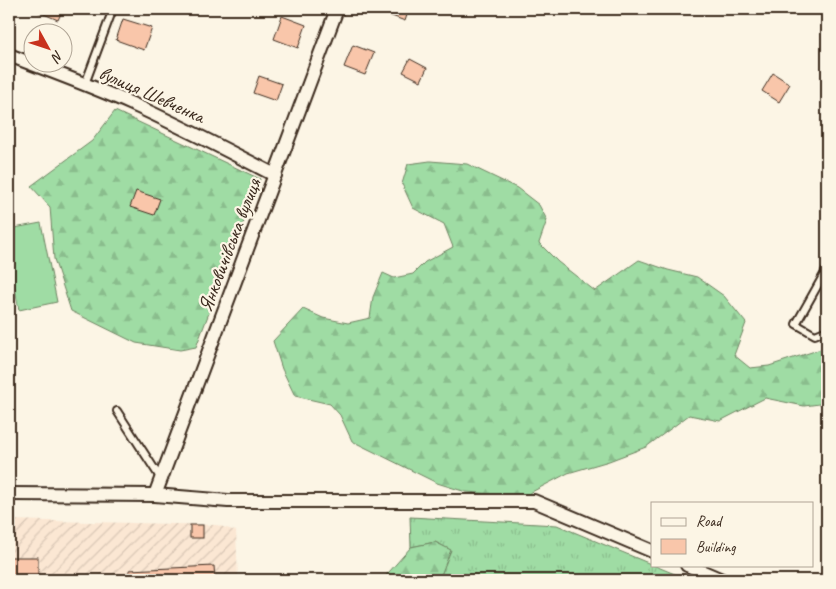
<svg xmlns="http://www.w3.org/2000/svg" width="836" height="589" viewBox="0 0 836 589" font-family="Caveat,sans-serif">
<defs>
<pattern id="industrial-furrows" width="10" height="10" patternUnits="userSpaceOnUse" patternTransform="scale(1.25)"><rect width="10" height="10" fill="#fbe7d3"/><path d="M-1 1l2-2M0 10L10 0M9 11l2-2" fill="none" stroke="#d8c6b5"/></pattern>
<pattern id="grass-tufts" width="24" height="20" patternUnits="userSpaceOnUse" patternTransform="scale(1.25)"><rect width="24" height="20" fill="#9fdca4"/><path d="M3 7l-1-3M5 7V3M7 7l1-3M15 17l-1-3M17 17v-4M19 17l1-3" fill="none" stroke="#8abd8d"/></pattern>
<pattern id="forest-firs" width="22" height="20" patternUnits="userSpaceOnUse" patternTransform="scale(1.25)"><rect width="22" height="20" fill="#9fdca4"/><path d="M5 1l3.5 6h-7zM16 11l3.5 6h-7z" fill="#8abd8d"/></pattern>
</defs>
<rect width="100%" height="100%" fill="#fcf5e5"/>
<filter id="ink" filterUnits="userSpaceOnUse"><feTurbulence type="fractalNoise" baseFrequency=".02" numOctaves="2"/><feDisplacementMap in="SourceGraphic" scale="10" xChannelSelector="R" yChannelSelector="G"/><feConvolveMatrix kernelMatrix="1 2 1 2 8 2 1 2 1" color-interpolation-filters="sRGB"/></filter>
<g filter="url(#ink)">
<!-- industrial -->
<path fill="url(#industrial-furrows)" d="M9 520 217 525 236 531 238 580H9Z"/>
<!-- grass -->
<path fill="url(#grass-tufts)" stroke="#6d8361" d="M410 517 557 525 689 580H439L450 550 435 542 411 547Z"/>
<!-- forest -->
<g fill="url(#forest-firs)" stroke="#6d8361">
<path d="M115 111 260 179 196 347 180 350 136 343 71 311 54 259 50 207 31 186 92 141Z"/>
<path d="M430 161 467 164 517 188 539 205 547 220 539 243 558 262 595 291 639 260 668 270 697 277 724 296 746 323 734 355 750 368 769 366 821 349 827 345V403L804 406 765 398 720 421 689 415 646 447 609 461 568 473 524 496 466 492 437 483 352 441 340 415 330 404 295 396 282 369 273 341 303 309 323 318 348 323 370 318 373 297 383 273 394 278 413 274 425 262 453 247 444 224 413 208 402 184 408 164Z"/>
<path d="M435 542 451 550 439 580H382L411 547Z"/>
</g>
<!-- pitch -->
<path fill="#9fdca4" stroke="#6d8361" d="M41 223 57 302 19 310 9 259V229Z"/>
<!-- building -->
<g fill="#f9c6aa" stroke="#3b2a1e">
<path d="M32 9H63L58 20Z"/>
<path d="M373 9H409L405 21Z"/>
<path d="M282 16 306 25 298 48 274 39Z"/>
<path d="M123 19 152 28 144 50 116 40Z"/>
<path d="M353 45 374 53 365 75 344 67Z"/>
<path d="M410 59 427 68 421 81 403 72Z"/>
<path d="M773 73 790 84 779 102 762 91Z"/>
<path d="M259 76 282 84 276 101 253 93Z"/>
<path d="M136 191 160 199 154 215 130 207Z"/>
<rect x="190" y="525" width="13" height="13"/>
<rect x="9" y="557" width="29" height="23"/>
<path d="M214 566 215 580H130L129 570Z"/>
</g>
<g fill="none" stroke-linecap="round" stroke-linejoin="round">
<!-- service casing -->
<g stroke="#3b2a1e" stroke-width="10">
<g id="service">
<path d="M85 84 113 9"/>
<path d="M827 269 796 324 815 335 827 330"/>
<path d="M117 411 161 479"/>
</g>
</g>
<!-- minor casing -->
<g stroke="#3b2a1e" stroke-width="16">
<g id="minor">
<path d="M9 55C50 71 92 86 132 104 181 126 228 151 275 175"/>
<path d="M9 494 155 495 228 501H534L652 551"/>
<path d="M155 495 337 9"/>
<path d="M687 565 722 580"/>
</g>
</g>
<!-- service -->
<use href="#service" stroke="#fcf5e5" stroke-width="6"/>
<!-- minor -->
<use href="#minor" stroke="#fcf5e5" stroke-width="12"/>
</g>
</g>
<g text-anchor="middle" stroke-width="4.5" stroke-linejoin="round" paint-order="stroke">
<!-- street labels -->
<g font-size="20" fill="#3b2a1e" stroke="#fcf5e5">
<text transform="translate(152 94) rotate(24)" y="7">вулиця Шевченка</text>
<text transform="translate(229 245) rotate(-69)" y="7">Янковичівська вулиця</text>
</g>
</g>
<!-- margin -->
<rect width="836" height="589" fill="none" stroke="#fcf5e5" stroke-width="30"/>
<rect x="15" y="15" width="806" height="559" fill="none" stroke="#3b2a1e" stroke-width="2" filter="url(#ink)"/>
<!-- legend -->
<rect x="651" y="502" width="162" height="65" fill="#fcf5e5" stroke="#afa495"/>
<rect x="661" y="518" width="25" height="8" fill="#fcf5e5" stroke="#afa495"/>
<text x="696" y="526" font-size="15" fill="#3b2a1e">Road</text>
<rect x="661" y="539" width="25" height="15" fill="#f9c6aa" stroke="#afa495"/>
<text x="696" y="552" font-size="15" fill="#3b2a1e">Building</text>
<!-- north arrow -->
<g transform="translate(48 48) rotate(130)"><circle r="24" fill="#fcf5e5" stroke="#afa495"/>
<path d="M0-4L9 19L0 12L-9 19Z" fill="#c8321e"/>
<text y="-8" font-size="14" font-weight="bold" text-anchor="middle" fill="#3b2a1e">N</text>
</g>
</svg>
